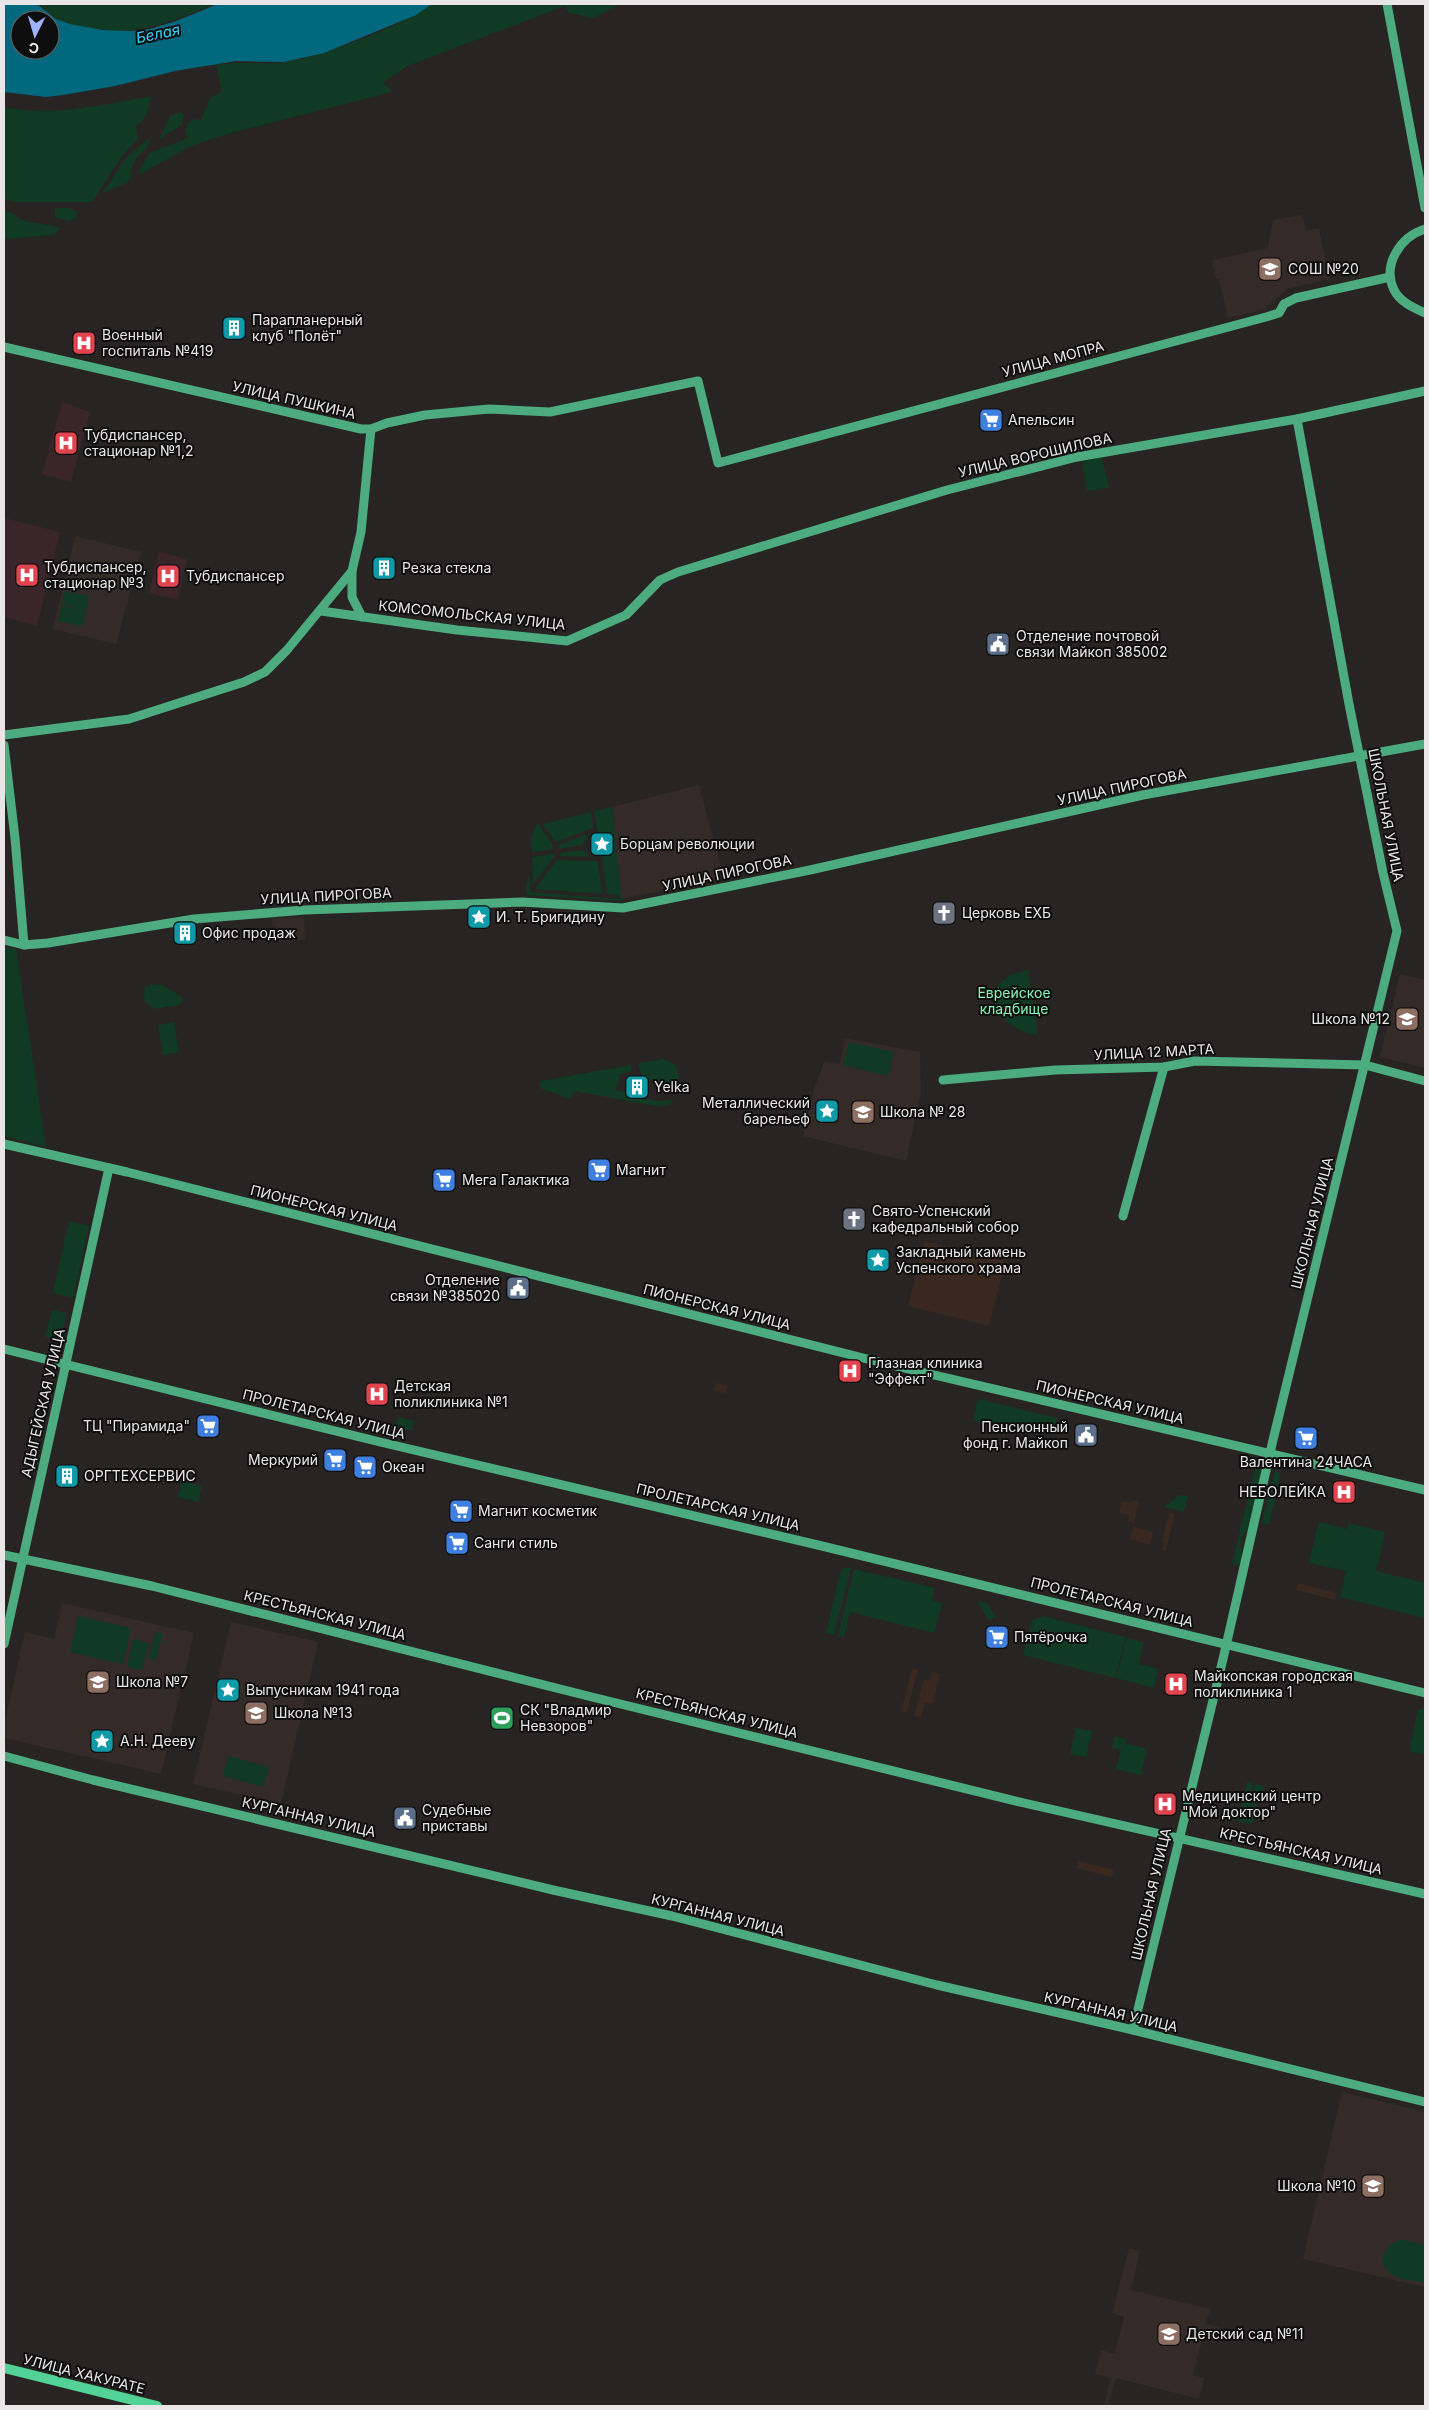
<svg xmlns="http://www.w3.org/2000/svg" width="1429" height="2410" viewBox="0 0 1429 2410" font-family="Inter,sans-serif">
<rect width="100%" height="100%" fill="#272423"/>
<!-- built -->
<g fill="#342b28">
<path d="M1303 215 1306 231 1319 228 1329 279 1287 289 1263 310 1228 318 1219 278 1216 279 1212 260 1268 248 1273 220Z"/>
<path d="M75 536 141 552 116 644 53 629Z"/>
<path d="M699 785 724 878 621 899 612 807Z"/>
<path d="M304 917 305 940 276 941 275 926H272V918Z"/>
<path d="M1400 974 1425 980V1068L1380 1057Z"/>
<path d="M845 1038 920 1052 921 1093 906 1161 803 1136 814 1089 824 1062 840 1064Z"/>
<path d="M62 1603 194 1633 161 1774 4 1738V1725L25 1632 54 1639Z"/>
<path d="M231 1622 318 1642 281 1804 193 1784Z"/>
<path d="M1342 2092 1425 2112V2287L1303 2259Z"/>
<path d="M1129 2248 1140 2251 1131 2290 1210 2309 1206 2324 1219 2327 1215 2343 1202 2340 1193 2375 1204 2378 1199 2399 1116 2378 1108 2406H1104L1111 2378 1095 2374 1101 2350 1115 2354 1124 2317 1112 2313Z"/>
</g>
<!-- industrial -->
<g fill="#39281f">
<path d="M924 1241 1005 1261 989 1326 908 1306Z"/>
<path d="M716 1383 728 1385 726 1393 714 1391Z"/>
<path d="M1133 1500 1139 1502 1134 1523 1128 1522 1129 1515 1119 1513 1122 1501 1132 1503Z"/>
<path d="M1169 1513 1175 1514 1166 1551 1162 1550 1164 1542 1162 1541Z"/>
<path d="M1133 1526 1153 1532 1150 1545 1130 1539Z"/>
<path d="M1298 1583 1337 1593 1335 1600 1296 1590Z"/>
<path d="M912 1669 918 1670 907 1712 901 1711Z"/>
<path d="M932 1672 940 1674 933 1704 925 1702 921 1718 914 1716 924 1679 930 1681Z"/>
<path d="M1078 1861 1114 1870 1112 1877 1076 1868Z"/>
</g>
<!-- medical -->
<g fill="#3a262a">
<path d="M62 402 90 412 71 482 42 474Z"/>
<path d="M4 518 60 532 37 626 4 617Z"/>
<path d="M159 552 187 559 178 600 149 593Z"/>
</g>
<!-- green -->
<g fill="#113a24">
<path d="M39 4H216C169 21 142 37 90 28 78 26 67 24 56 18 50 15 45 8 39 4Z"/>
<path d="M432 4H620L593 18 569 13 565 6 407 66 384 82 392 92 227 134 191 146 137 176 149 153 188 138 185 131 188 123 195 119 201 120 211 97 222 92 216 65C239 61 263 65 286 62 325 56 399 27 432 4Z"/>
<path d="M151 96C149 109 147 119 136 127L138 139 124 153 92 202H17L4 199V107C54 117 101 105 151 96Z"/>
<path d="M180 112 184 115 182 124 159 140 170 116Z"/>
<path d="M149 138 151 139 147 148 136 158 133 164 131 178 127 183 103 193 124 160Z"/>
<path d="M59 208H70L77 212 76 218 69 221 55 217V209Z"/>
<path d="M4 210C12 212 17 219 25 221 37 224 48 224 60 228L54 235 4 239Z"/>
<path d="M1102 457 1109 488 1087 491 1082 461Z"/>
<path d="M65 591 89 596 86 610 62 604Z"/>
<path d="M62 605 86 611 82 626 58 621Z"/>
<path d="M612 807 622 901 527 895 526 888 529 872 530 892 620 899 619 895 607 894 601 849 607 848 606 840H599L594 811Z"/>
<path d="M591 812 593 828 556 842 543 824Z"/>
<path d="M536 825H539L552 844 553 849 532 852 531 836Z"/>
<path d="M587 834V838L582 845 559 849V845Z"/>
<path d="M583 850 590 857 561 856 560 853Z"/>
<path d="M554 854V857L533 884 532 857Z"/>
<path d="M557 860 597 861 603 894 535 889Z"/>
<path d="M4 947 16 949 46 1147 4 1136Z"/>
<path d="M1028 970 1038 1035C1011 1034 975 1000 1006 978 1012 973 1021 972 1028 970Z"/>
<path d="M151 984 163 985 182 997 183 1002 179 1005 153 1009 144 1000 145 988Z"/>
<path d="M174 1022 179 1052 163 1055 158 1025Z"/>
<path d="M849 1042 894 1052 888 1076 843 1065Z"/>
<path d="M663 1059 676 1065 679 1078 677 1086 642 1078 638 1063Z"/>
<path d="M631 1065 632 1071 620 1074 616 1090C634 1095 656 1105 674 1099L670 1104 661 1107 574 1091 571 1099 542 1089 540 1086 541 1081Z"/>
<path d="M69 1221 89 1226 73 1298 53 1293Z"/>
<path d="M52 1310 67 1313 61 1341 45 1337Z"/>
<path d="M978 1399 1057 1418 1054 1435 973 1421Z"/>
<path d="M398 1417 414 1421 412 1431 396 1427Z"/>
<path d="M1255 1469 1261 1470 1248 1530 1244 1533 1240 1547 1243 1552 1240 1565 1232 1564Z"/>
<path d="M1275 1471 1281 1473 1269 1525 1262 1523Z"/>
<path d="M182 1481 202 1486 198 1502 178 1497Z"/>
<path d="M1179 1495 1188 1496 1184 1512 1164 1507Z"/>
<path d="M1319 1522 1347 1529 1349 1523 1385 1532 1376 1571 1425 1583V1618L1340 1597 1346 1571 1309 1563Z"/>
<path d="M846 1567 851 1568 834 1635 826 1633 841 1570Z"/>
<path d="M854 1569 935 1588 932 1600 942 1603 934 1633 850 1612 844 1637 838 1636Z"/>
<path d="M977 1601 988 1604 996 1617 988 1620Z"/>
<path d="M78 1616 131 1628 123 1664 70 1652Z"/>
<path d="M1043 1616 1126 1637 1115 1678 1023 1655 1032 1621Z"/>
<path d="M156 1632 163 1634 156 1660 149 1659Z"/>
<path d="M1127 1638 1144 1642 1139 1664 1158 1669 1154 1688 1116 1678Z"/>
<path d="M133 1639 149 1643 142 1670 127 1667Z"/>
<path d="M1423 1708H1425V1755L1409 1751 1418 1710Z"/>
<path d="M1076 1728 1092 1731 1086 1757 1070 1754Z"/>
<path d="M1115 1736 1125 1739V1743L1147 1749 1141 1775 1116 1769 1121 1750 1112 1748Z"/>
<path d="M228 1756 269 1767 263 1787 223 1776Z"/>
<path d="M1247 1782 1253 1784 1249 1801 1257 1804 1252 1824 1237 1821Z"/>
<path d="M1255 1784 1265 1786 1261 1803 1250 1801Z"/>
<path d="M1405 2240 1425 2245V2283C1415 2281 1400 2280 1391 2274 1374 2262 1387 2238 1405 2240Z"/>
</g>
<!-- water -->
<path fill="#02687e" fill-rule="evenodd" d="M4 4H37L56 19 70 24 103 30 130 31 150 29 176 21 218 4H432L416 15 324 53 284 62 236 61 175 71 115 86 63 95 46 97 4 92ZM20 20H50V50H20Z"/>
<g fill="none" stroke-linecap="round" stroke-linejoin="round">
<!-- secondary -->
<g stroke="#4dac7f" stroke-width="9">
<path d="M1387 4 1425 208"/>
<path d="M1425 229C1400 237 1382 265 1394 290 1400 302 1414 308 1425 313"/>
<path d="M4 347 361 429H371L387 423 425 415 489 409 550 412 698 381 718 463 1266 317 1279 313 1284 304 1296 298 1390 277"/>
<path d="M321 611 457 630 567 641 626 615 660 580 678 572 947 490 1077 457 1297 419 1425 391"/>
<path d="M362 617 352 597V571L361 532 371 429"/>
<path d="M4 735 129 719 244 682 265 672 287 650 352 571"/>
<path d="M4 745 15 838 24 945"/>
<path d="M4 940 24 945 48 943 194 919 305 910 522 902 623 908 810 870 1143 795 1425 744"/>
<path d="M943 1080 1055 1070 1164 1067 1195 1061 1365 1065 1425 1081"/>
<path d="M4 1144 127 1172 883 1363 1425 1490"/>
<path d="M1123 1216 1164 1067"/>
<path d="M4 1349 380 1442 822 1546 1425 1693"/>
<path d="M4 1555 152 1586 596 1698 1024 1803 1425 1894"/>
<path d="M4 1644 109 1168"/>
<path d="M4 1756 93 1780 553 1890 672 1916 937 1985 1133 2030 1425 2102"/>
<path d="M1133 2030 1223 1659 1273 1440 1397 931 1383 873 1349 704 1297 419"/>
</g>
<!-- primary -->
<path stroke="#52d297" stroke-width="10" d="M4 2368 157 2406"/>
</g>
<!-- icons -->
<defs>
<g id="school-square" transform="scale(1.25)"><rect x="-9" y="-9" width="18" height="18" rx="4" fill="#8d6e63" stroke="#0f0e0e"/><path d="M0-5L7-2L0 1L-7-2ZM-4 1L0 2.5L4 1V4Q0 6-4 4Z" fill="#fff"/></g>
<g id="building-square" transform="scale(1.25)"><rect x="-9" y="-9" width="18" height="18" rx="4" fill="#0f9aa8" stroke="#0f0e0e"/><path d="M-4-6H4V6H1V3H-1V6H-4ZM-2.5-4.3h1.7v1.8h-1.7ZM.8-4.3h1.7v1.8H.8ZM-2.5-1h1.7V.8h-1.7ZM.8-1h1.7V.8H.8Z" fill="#fff"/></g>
<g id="hospital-square" transform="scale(1.25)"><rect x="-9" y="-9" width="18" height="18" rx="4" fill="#e0444e" stroke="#0f0e0e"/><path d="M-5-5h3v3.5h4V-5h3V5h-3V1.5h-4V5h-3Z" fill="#fff"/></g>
<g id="supermarket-square" transform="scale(1.25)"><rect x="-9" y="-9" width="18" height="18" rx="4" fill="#3f7fe0" stroke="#0f0e0e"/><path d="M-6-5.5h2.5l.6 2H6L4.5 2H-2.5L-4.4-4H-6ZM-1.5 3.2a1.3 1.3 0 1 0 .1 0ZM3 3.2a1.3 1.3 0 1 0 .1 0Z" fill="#fff"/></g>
<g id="civic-square" transform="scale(1.25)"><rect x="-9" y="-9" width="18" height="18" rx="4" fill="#5c6f8a" stroke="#0f0e0e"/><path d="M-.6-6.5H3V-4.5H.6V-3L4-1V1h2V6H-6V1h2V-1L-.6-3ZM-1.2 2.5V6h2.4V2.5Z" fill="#fff"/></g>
<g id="sight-square" transform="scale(1.25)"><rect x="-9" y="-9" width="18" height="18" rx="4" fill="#0f9aa8" stroke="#0f0e0e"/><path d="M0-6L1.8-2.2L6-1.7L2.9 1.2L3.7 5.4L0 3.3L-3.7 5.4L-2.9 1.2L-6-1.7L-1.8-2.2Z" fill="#fff"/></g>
<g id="church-square" transform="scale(1.25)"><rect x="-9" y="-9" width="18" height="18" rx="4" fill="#6b7280" stroke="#0f0e0e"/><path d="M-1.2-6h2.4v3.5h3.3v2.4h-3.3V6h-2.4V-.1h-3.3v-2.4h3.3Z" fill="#fff"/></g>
<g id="stadium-square" transform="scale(1.25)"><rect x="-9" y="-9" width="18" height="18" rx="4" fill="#2e9e5b" stroke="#0f0e0e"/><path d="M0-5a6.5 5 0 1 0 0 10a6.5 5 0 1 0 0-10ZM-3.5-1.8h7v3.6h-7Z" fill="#fff"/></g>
</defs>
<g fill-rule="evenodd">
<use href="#school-square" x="1270" y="269"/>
<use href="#building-square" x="234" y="328"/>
<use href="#hospital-square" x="84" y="343"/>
<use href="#supermarket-square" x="991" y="420"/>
<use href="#hospital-square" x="66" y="443"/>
<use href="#building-square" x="384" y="568"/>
<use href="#hospital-square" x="27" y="575"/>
<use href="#hospital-square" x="168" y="576"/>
<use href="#civic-square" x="998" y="644"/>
<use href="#sight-square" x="602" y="844"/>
<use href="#church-square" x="944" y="913"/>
<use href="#sight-square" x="479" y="917"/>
<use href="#building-square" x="185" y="933"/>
<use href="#school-square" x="1407" y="1019"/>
<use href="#building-square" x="637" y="1087"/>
<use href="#sight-square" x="827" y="1111"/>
<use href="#school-square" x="863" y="1112"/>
<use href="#supermarket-square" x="599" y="1170"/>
<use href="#supermarket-square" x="444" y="1180"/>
<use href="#church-square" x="854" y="1219"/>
<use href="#sight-square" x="878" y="1260"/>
<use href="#civic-square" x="518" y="1288"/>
<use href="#hospital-square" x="850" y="1371"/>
<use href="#hospital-square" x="377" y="1394"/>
<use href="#supermarket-square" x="208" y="1426"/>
<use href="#civic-square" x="1086" y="1435"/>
<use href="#supermarket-square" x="1306" y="1438"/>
<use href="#supermarket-square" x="335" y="1460"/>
<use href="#supermarket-square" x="365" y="1467"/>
<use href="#building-square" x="67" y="1476"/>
<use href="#hospital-square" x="1344" y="1492"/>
<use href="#supermarket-square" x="461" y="1511"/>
<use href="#supermarket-square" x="457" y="1543"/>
<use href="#supermarket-square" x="997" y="1637"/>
<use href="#school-square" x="98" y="1682"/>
<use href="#hospital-square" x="1176" y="1684"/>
<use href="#sight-square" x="228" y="1690"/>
<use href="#school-square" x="256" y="1713"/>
<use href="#stadium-square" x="502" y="1718"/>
<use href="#sight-square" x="102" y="1741"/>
<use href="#hospital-square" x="1165" y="1804"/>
<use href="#civic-square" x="405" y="1818"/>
<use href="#school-square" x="1373" y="2186"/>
<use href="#school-square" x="1169" y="2334"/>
</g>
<g text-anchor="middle" stroke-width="4" stroke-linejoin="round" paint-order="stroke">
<!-- poi labels -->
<g font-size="14" fill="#e8e6e6" stroke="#0f0e0e" text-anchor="start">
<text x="1288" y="274">СОШ №20</text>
<text x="252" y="325">Парапланерный<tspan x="252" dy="16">клуб "Полёт"</tspan></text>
<text x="102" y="340">Военный<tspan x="102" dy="16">госпиталь №419</tspan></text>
<text x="1008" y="425">Апельсин</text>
<text x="84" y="440">Тубдиспансер,<tspan x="84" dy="16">стационар №1,2</tspan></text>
<text x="44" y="572">Тубдиспансер,<tspan x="44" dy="16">стационар №3</tspan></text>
<text x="402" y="573">Резка стекла</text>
<text x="186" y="581">Тубдиспансер</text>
<text x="1016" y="641">Отделение почтовой<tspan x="1016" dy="16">связи Майкоп 385002</tspan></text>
<text x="620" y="849">Борцам революции</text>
<text x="962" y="918">Церковь ЕХБ</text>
<text x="496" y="922">И. Т. Бригидину</text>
<text x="202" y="938">Офис продаж</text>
<text x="1390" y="1024" text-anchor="end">Школа №12</text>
<text x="654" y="1092">Yelka</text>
<text x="810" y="1108" text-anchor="end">Металлический<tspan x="810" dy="16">барельеф</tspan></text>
<text x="880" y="1117">Школа № 28</text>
<text x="616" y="1175">Магнит</text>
<text x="462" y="1185">Мега Галактика</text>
<text x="872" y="1216">Свято-Успенский<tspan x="872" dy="16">кафедральный собор</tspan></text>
<text x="896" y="1257">Закладный камень<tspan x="896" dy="16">Успенского храма</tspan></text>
<text x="500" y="1285" text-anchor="end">Отделение<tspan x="500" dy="16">связи №385020</tspan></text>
<text x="868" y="1368">Глазная клиника<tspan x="868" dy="16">"Эффект"</tspan></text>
<text x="394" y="1391">Детская<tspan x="394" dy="16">поликлиника №1</tspan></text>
<text x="190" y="1431" text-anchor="end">ТЦ "Пирамида"</text>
<text x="1068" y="1432" text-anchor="end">Пенсионный<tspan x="1068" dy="16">фонд г. Майкоп</tspan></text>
<text x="318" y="1465" text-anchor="end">Меркурий</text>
<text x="1306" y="1467" text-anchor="middle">Валентина 24ЧАСА</text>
<text x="382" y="1472">Океан</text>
<text x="84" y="1481">ОРГТЕХСЕРВИС</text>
<text x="1326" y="1497" text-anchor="end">НЕБОЛЕЙКА</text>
<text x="478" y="1516">Магнит косметик</text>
<text x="474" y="1548">Санги стиль</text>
<text x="1014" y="1642">Пятёрочка</text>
<text x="1194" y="1681">Майкопская городская<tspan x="1194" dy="16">поликлиника 1</tspan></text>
<text x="116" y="1687">Школа №7</text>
<text x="246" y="1695">Выпусникам 1941 года</text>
<text x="520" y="1715">СК "Владмир<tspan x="520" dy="16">Невзоров"</tspan></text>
<text x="274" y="1718">Школа №13</text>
<text x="120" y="1746">А.Н. Дееву</text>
<text x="1182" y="1801">Медицинский центр<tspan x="1182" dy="16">"Мой доктор"</tspan></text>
<text x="422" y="1815">Судебные<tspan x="422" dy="16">приставы</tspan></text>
<text x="1356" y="2191" text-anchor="end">Школа №10</text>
<text x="1186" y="2339">Детский сад №11</text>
</g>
<!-- street labels -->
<g font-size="14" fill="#e8e6e6" stroke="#0f0e0e">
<text transform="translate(1053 359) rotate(-15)" y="5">УЛИЦА МОПРА</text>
<text transform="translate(294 400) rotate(13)" y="5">УЛИЦА ПУШКИНА</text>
<text transform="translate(1035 455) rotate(-13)" y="5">УЛИЦА ВОРОШИЛОВА</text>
<text transform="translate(472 615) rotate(6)" y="5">КОМСОМОЛЬСКАЯ УЛИЦА</text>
<text transform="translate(1122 787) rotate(-12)" y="5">УЛИЦА ПИРОГОВА</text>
<text transform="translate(1386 815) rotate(79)" y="5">ШКОЛЬНАЯ УЛИЦА</text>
<text transform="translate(727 873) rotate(-12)" y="5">УЛИЦА ПИРОГОВА</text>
<text transform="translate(326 896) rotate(-3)" y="5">УЛИЦА ПИРОГОВА</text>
<text transform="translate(1154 1052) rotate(-3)" y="5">УЛИЦА 12 МАРТА</text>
<text transform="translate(324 1208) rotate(14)" y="5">ПИОНЕРСКАЯ УЛИЦА</text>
<text transform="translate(1312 1223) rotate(-76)" y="5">ШКОЛЬНАЯ УЛИЦА</text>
<text transform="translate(717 1307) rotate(14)" y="5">ПИОНЕРСКАЯ УЛИЦА</text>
<text transform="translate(1110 1402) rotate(13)" y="5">ПИОНЕРСКАЯ УЛИЦА</text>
<text transform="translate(43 1403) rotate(-77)" y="5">АДЫГЕЙСКАЯ УЛИЦА</text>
<text transform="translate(324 1414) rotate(14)" y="5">ПРОЛЕТАРСКАЯ УЛИЦА</text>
<text transform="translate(718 1507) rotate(13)" y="5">ПРОЛЕТАРСКАЯ УЛИЦА</text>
<text transform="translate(1112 1602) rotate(14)" y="5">ПРОЛЕТАРСКАЯ УЛИЦА</text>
<text transform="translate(325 1615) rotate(14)" y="5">КРЕСТЬЯНСКАЯ УЛИЦА</text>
<text transform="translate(717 1713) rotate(14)" y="5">КРЕСТЬЯНСКАЯ УЛИЦА</text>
<text transform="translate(309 1817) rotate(13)" y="5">КУРГАННАЯ УЛИЦА</text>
<text transform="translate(1301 1851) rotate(13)" y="5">КРЕСТЬЯНСКАЯ УЛИЦА</text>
<text transform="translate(1151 1894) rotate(-77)" y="5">ШКОЛЬНАЯ УЛИЦА</text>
<text transform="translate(718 1915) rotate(14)" y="5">КУРГАННАЯ УЛИЦА</text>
<text transform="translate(1111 2012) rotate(13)" y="5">КУРГАННАЯ УЛИЦА</text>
<text transform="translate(84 2374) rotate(14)" y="5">УЛИЦА ХАКУРАТЕ</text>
</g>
<!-- park labels -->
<g font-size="14" fill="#86f6b5" stroke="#0f0e0e">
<text x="1014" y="998">Еврейское<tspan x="1014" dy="16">кладбище</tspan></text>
</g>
<!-- water labels -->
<g font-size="15" font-style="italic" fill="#32d7fe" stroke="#0f0e0e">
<text transform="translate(158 34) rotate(-12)" y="5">Белая</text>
</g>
</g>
<!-- border -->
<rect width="1429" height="2410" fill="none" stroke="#e8e6e6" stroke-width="10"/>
<!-- north arrow -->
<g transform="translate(35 35) rotate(185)"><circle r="24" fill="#0f0e0e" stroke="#666464"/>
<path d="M0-4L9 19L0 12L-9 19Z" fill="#9fb3fd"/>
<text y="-8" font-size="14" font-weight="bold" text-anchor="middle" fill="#e8e6e6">С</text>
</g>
</svg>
